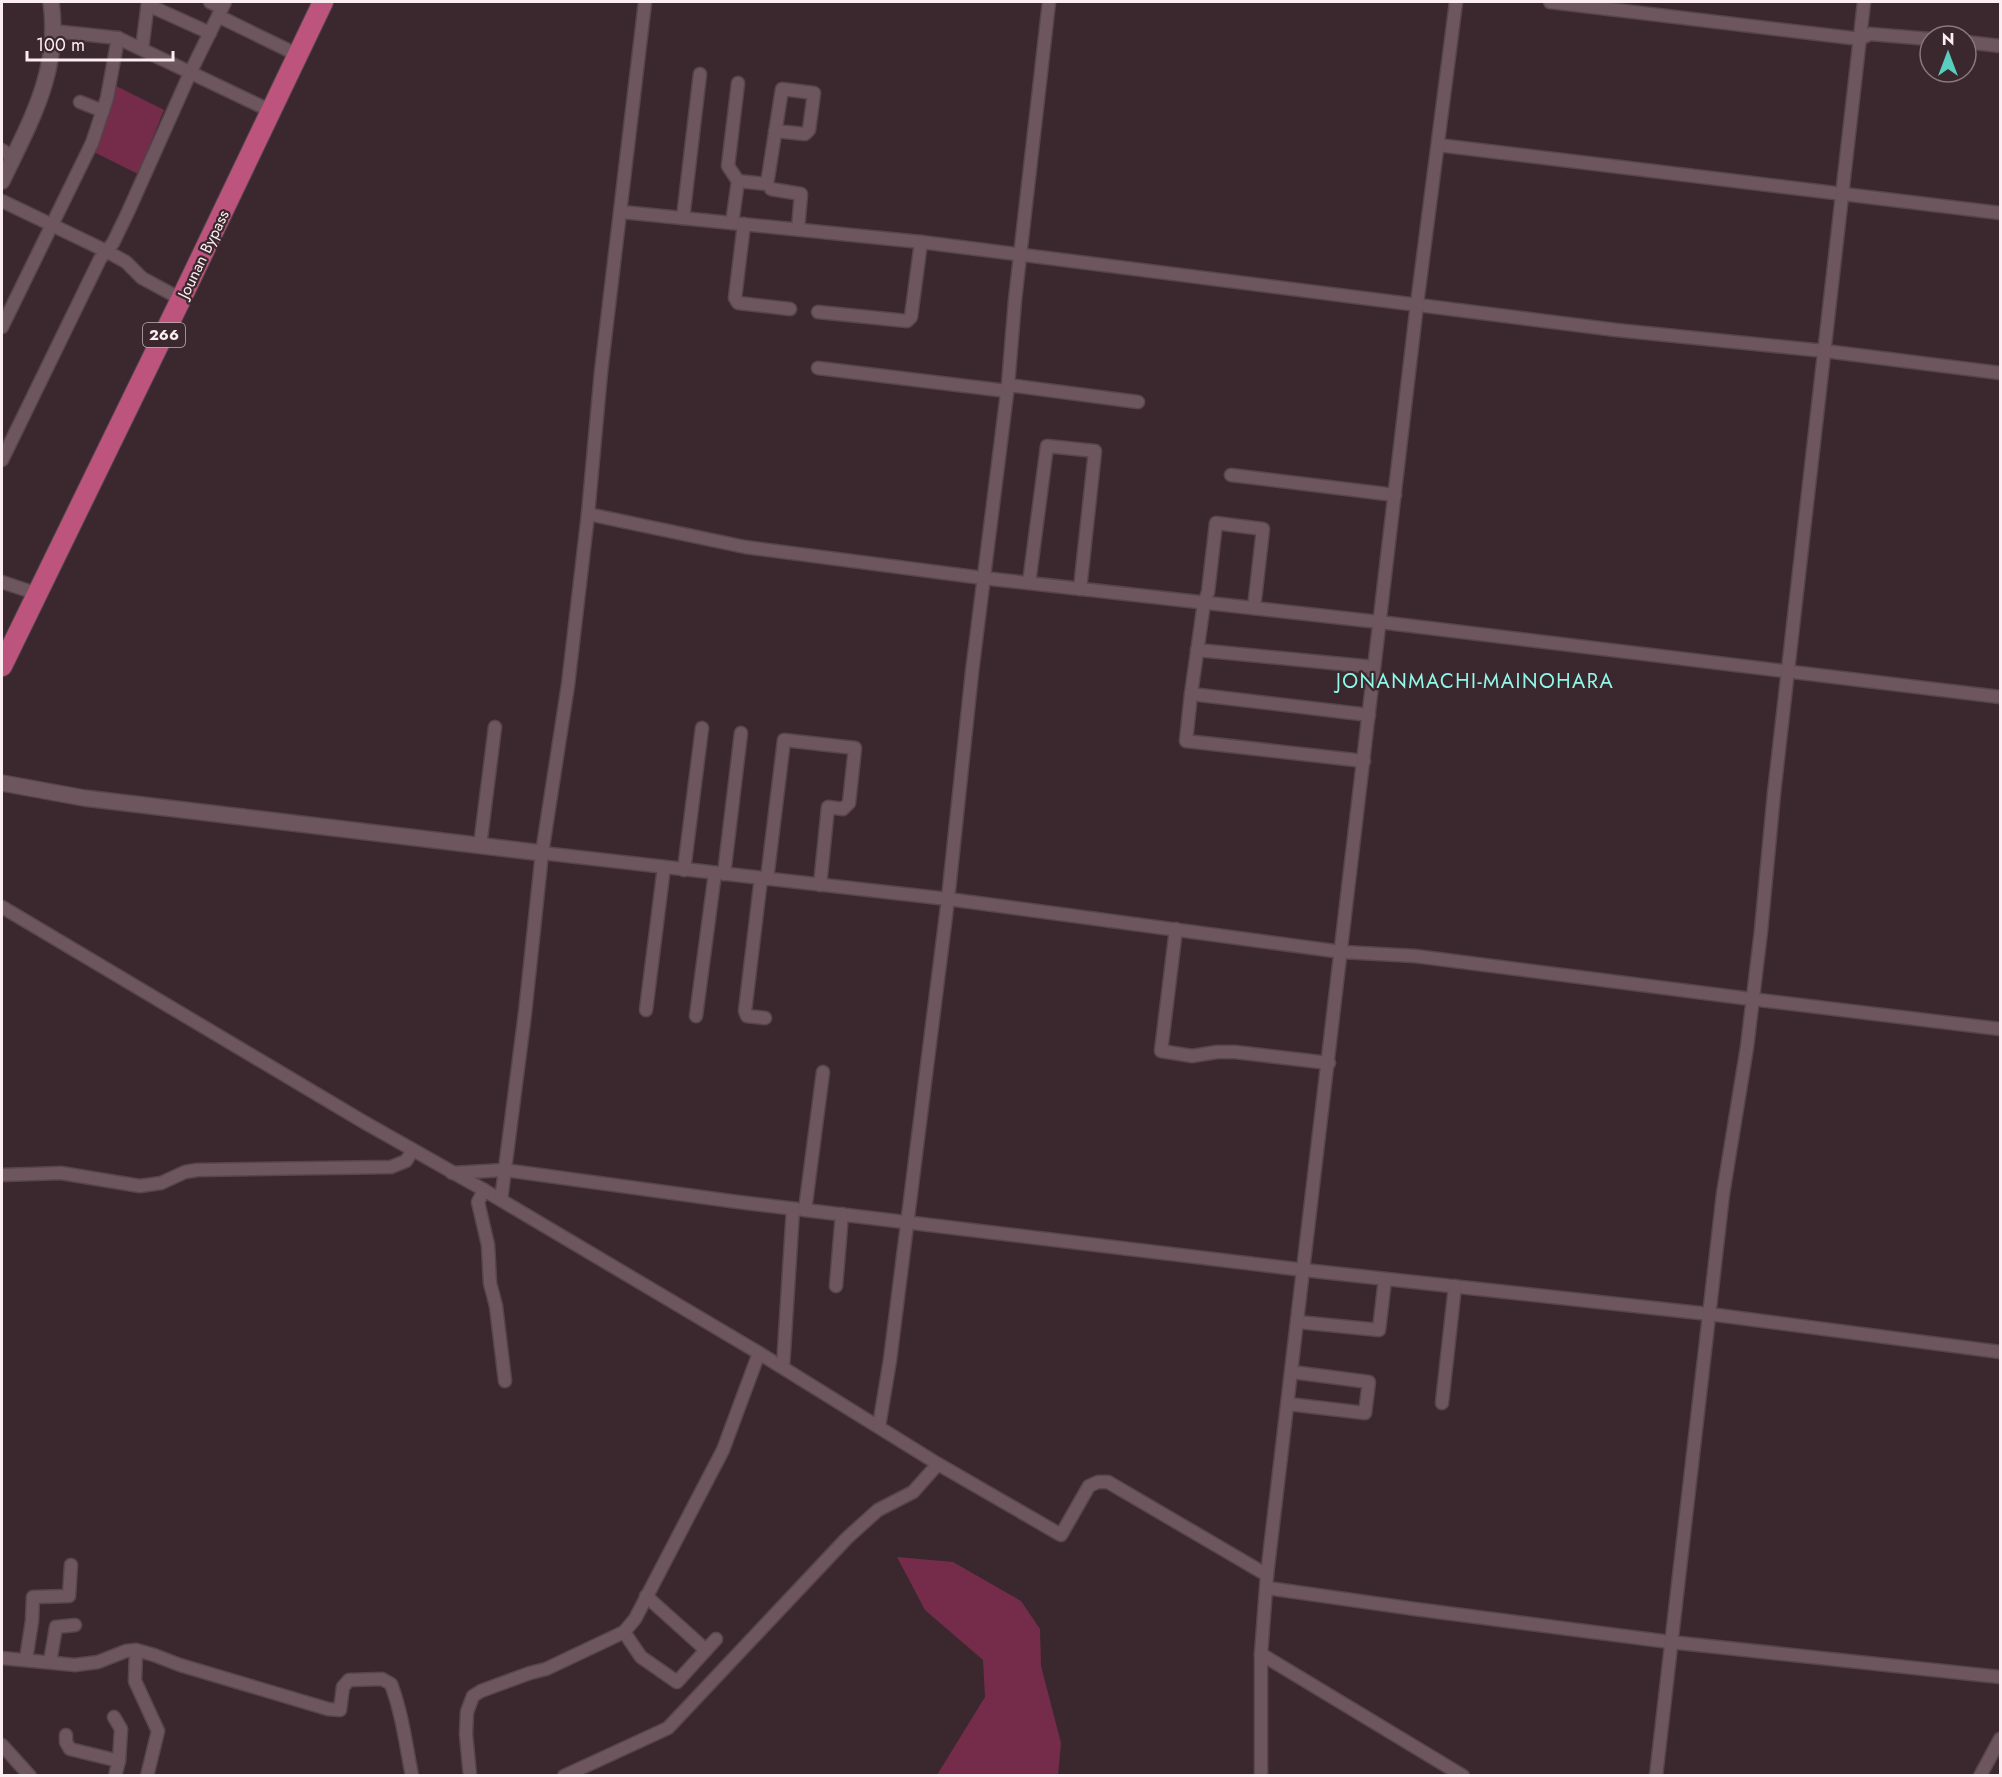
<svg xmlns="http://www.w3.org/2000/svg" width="2002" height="1777" viewBox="0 0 2002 1777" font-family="Jost,sans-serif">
<rect width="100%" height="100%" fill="#3b282e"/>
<!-- green -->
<g fill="#752c4a">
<path d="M116 86 164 110 138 174 94 152Z"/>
<path d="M897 1557 953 1562 1021 1601 1040 1629 1041 1666 1061 1743 1058 1775H937L985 1697 983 1660 925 1610Z"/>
</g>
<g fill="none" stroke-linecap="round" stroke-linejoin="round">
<!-- minor casing -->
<g stroke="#56454b" stroke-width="15">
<g id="minor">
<path d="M210 2 222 8"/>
<path d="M1550 2 1860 39 1870 34 1930 39"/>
<path d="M148 5 210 33"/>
<path d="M218 16 298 55"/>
<path d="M53 31 118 38 271 111"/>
<path d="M1966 42 2000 46"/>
<path d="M142 49 148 2"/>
<path d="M80 102 103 111"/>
<path d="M1438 145 2000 213"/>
<path d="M2 150 13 157"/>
<path d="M738 181 767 184 782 89 814 93 809 130 805 134 775 131"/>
<path d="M771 189 801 194 798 229"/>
<path d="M2 201 106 251 126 262 142 278 181 299"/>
<path d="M622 212 921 242 1616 330 1825 351 2000 373"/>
<path d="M683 218 700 74"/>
<path d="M732 223 738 181 728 166 738 83"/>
<path d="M744 224 735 298 738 303 790 309"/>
<path d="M818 312 907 321 911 317 921 242"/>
<path d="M2 327 92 143 107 98 118 38"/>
<path d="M818 368 1007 391"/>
<path d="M1008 385 1138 402"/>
<path d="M2 460 100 259 113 243 128 212 191 71 225 2"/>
<path d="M1231 475 1395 495"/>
<path d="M588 514 745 547 983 578 1379 622 2000 697"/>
<path d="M2 582 38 594"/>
<path d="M1029 583 1047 446 1095 451 1080 589"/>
<path d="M1254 608 1263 529 1216 523 1208 592 1204 603 1191 694 1186 741 1364 761"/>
<path d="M1197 650 1374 667"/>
<path d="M1191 694 1369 715"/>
<path d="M480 846 495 727"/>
<path d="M542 853 948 899 1342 952 1415 956 1751 999 2000 1029"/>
<path d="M684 870 702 728"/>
<path d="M724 874 741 733"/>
<path d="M761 878 745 1011 747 1016 765 1018"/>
<path d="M767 879 784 740 855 748 849 803 843 809 828 807 820 885"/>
<path d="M2 907 362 1121 484 1190 759 1353 938 1464 1061 1535 1089 1486 1098 1482H1108L1267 1575"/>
<path d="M1176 929 1161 1051 1192 1056 1217 1052H1235L1329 1063"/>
<path d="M646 1010 664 867"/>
<path d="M696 1016 715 873"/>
<path d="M452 1173 504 1170 738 1202 1304 1270 1709 1314 2000 1352"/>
<path d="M2 1175 61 1173 140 1186 161 1183 185 1172 197 1170 391 1167 406 1161 413 1150"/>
<path d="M484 1190 478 1202 488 1245 490 1283 496 1306 505 1381"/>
<path d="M501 1200 525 1013 542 853 568 685 588 514 601 372 645 2"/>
<path d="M805 1210 823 1072"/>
<path d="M836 1286 842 1214"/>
<path d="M1298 1322 1379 1330 1385 1279"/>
<path d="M783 1367 793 1209"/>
<path d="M1442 1403 1455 1286"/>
<path d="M1288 1404 1365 1413 1369 1382 1292 1372"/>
<path d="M879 1426 890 1360 948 899 972 672 1008 385 1015 300 1049 2"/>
<path d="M1267 1588 1415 1609 1670 1642 2000 1677"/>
<path d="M646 1596 706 1650"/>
<path d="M624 1632 641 1657 677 1682 716 1639"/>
<path d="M136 1650 135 1681 158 1731 147 1776"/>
<path d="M1261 1654 1463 1776"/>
<path d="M2 1658 75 1665 98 1662 126 1651 136 1650 154 1655 180 1665 328 1709 340 1710 343 1687 349 1680 382 1679 391 1684C402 1713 406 1745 412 1776"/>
<path d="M26 1659 32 1621 33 1597 69 1596 71 1565"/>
<path d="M50 1662 56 1627 75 1625"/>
<path d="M114 1717 121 1729 119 1761 115 1776"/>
<path d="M66 1735V1742L70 1749 119 1761"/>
<path d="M2 1745 30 1776"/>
<path d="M470 1776 466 1734 467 1712 473 1696 481 1691 530 1673 546 1669 624 1632 635 1619 723 1450 759 1353"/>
<path d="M564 1776 668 1728 847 1538 878 1510 913 1492 938 1464"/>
<path d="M1261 1776V1654L1267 1575 1417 304 1456 2"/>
<path d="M1656 1776 1723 1194 1747 1047 1761 931 1774 793 1864 2"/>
<path d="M1980 1776 2000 1739"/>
</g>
</g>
<!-- tertiary casing -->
<g stroke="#56454b" stroke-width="18">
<g id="tertiary">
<path d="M2 181C30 122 61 70 51 2"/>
<path d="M2 783 84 798 542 853"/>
</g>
</g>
<!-- trunk casing -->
<g stroke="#56454b" stroke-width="22">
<path id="trunk" d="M2 666 181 299 323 2"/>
</g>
<!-- minor -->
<use href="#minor" stroke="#6d565d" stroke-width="12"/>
<!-- tertiary -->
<use href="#tertiary" stroke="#6d565d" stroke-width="15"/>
<!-- trunk -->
<use href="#trunk" stroke="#bc547e" stroke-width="20"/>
</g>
<g text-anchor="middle" stroke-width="4.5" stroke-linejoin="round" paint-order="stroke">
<!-- shield labels -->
<rect fill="#3b282e" stroke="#c1b2b6" stroke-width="1.5" x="143" y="323" width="42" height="24" rx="4.5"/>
<g font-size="15" font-weight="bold" fill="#fbedf1">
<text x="164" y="340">266</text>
</g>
<!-- street labels -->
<g font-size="16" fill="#fbedf1" stroke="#3b282e">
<text transform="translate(203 254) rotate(-64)" y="6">Jounan Bypass</text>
</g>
<!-- quarter labels -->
<g font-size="20" letter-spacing="1.5" fill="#91f9ea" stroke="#3b282e">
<text x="1475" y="688">JONANMACHI-MAINOHARA</text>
</g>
</g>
<!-- border -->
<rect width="2002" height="1777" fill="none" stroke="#fbedf1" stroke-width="6"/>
<!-- north arrow -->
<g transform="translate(1948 54)"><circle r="28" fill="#3b282e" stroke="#88777c" stroke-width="1.5"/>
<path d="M0-4.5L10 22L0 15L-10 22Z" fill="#59cebf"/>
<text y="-9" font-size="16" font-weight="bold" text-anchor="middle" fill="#fbedf1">N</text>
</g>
<!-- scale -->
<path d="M27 51v9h146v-9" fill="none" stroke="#fbedf1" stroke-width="3"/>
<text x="36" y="51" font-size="18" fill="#fbedf1" stroke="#3b282e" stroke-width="4.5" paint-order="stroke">100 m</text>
</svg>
